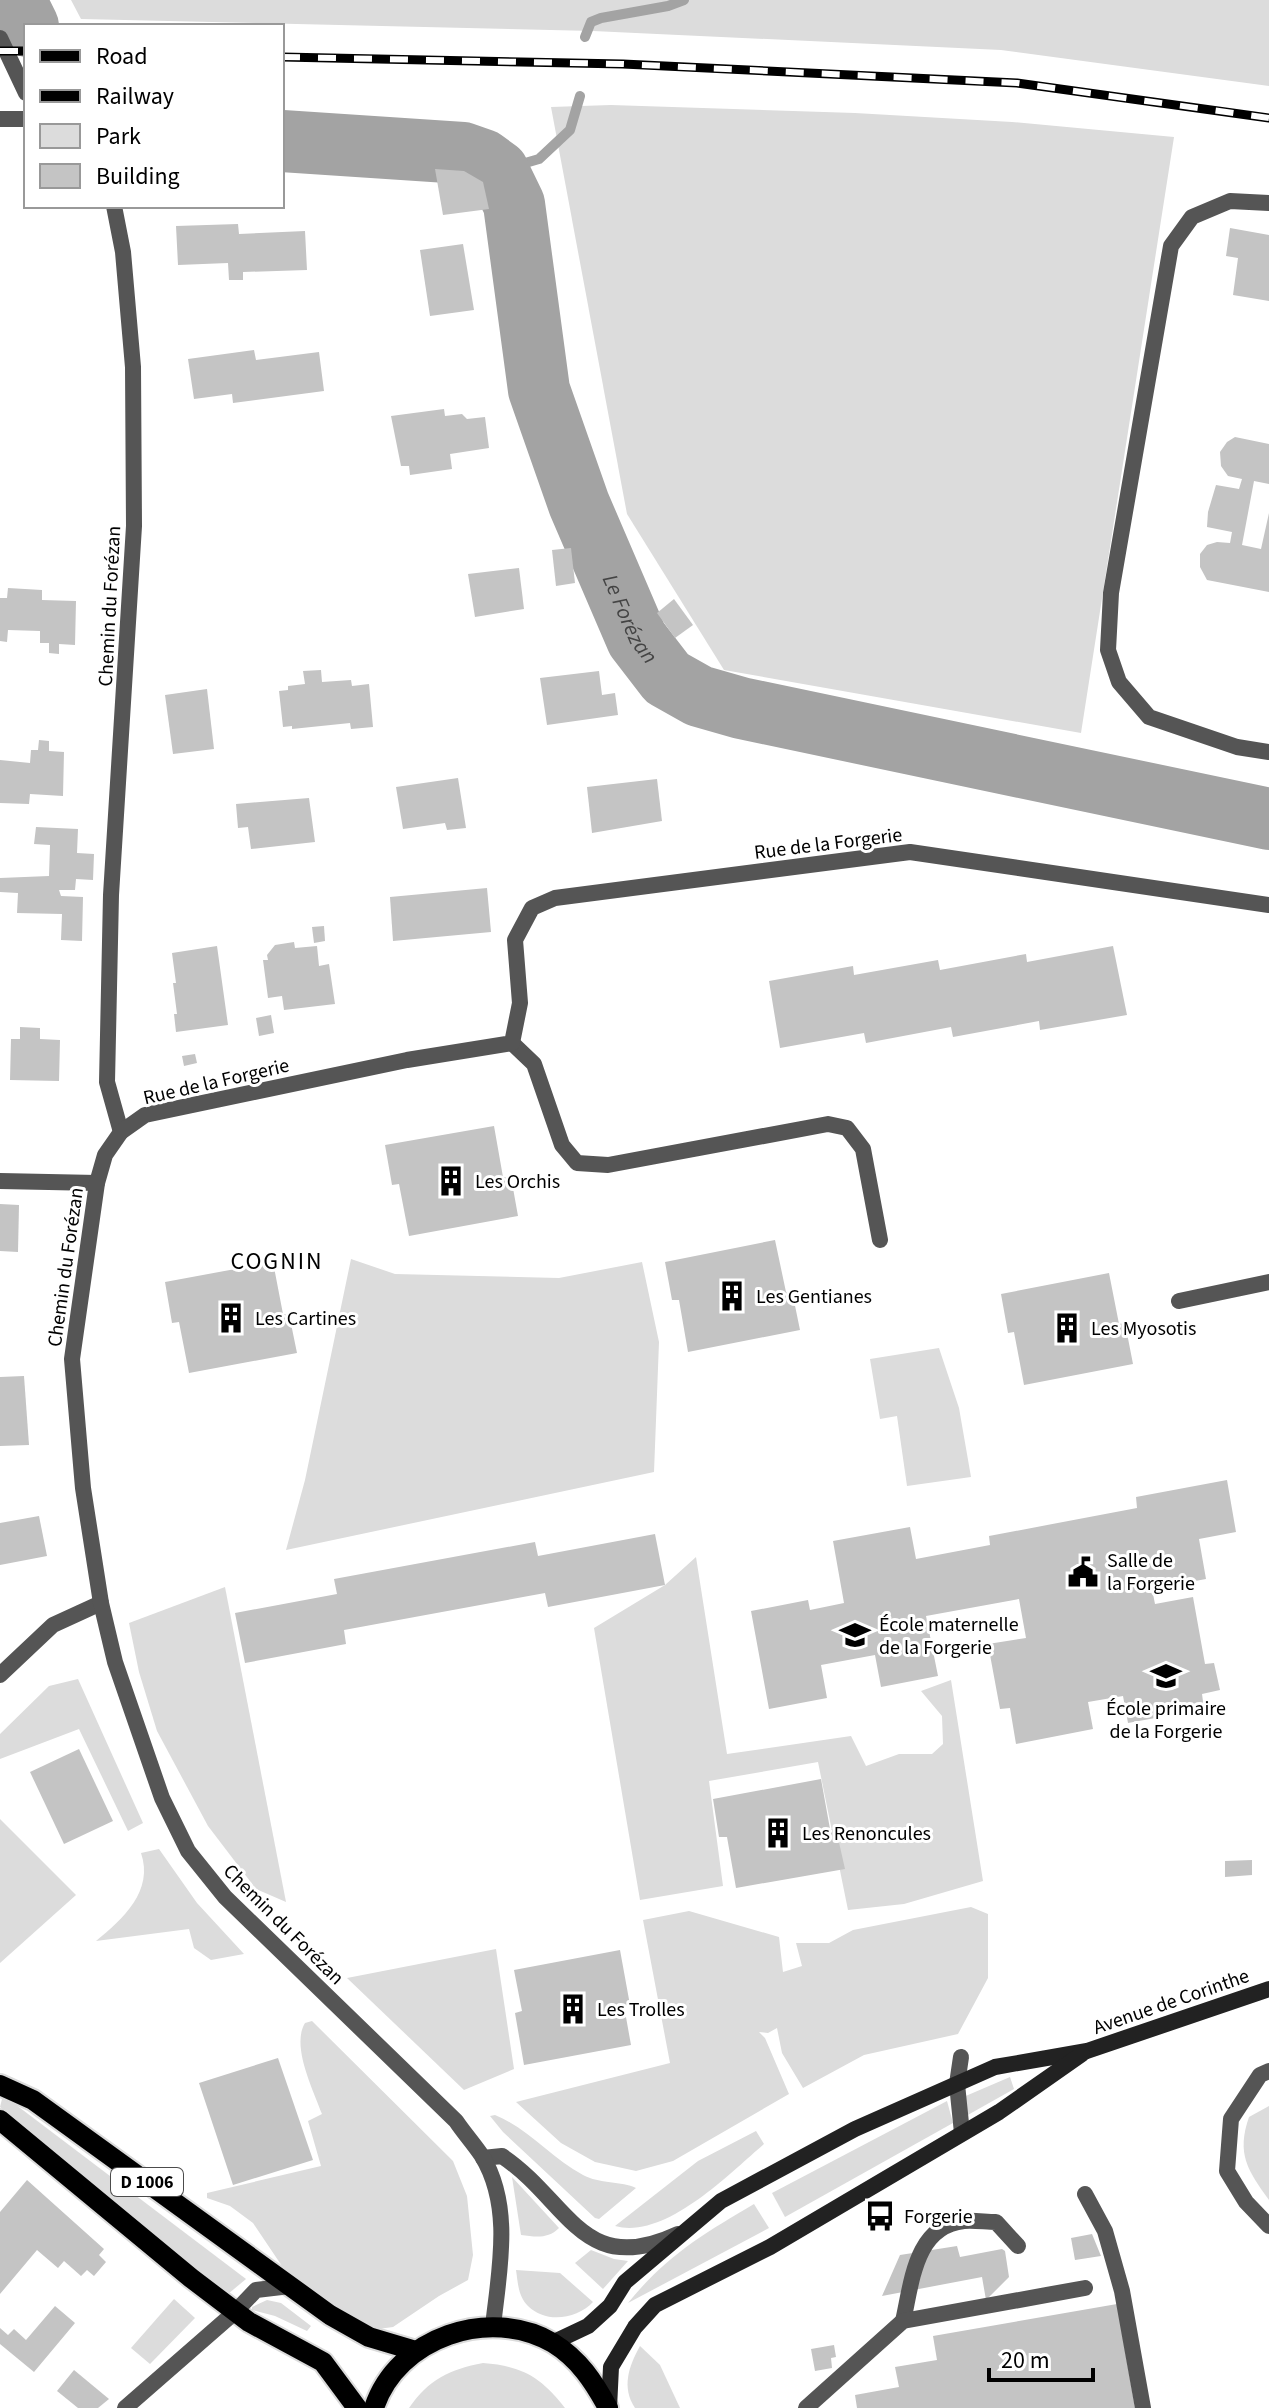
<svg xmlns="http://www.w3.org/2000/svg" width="1269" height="2408" viewBox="0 0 1269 2408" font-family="'Source Sans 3',sans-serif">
<rect width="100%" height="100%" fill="#fff"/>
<!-- green -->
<g fill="#dcdcdc">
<path d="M71 0H1269V86L1001 50 593 31 81 19Z"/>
<path d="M611 105 855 113 1012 122 1174 137 1081 733 724 670 627 514 551 107Z"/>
<path d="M351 1259 395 1274 559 1278 642 1262 659 1342 654 1472 286 1550 305 1480Z"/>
<path d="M939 1348 959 1408 971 1477 907 1486 897 1416 880 1419 870 1359Z"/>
<path d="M696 1557 727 1754 851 1736 866 1766 899 1754H932L943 1744 942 1716 921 1691 951 1680 983 1881 904 1904 848 1910 818 1762 709 1781 723 1886 640 1900 594 1628 665 1585Z"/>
<path d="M225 1587 286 1902 256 1889 208 1826 157 1731 139 1672 129 1623Z"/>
<path d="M78 1679 143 1823 128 1831 79 1729 0 1759V1734L49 1686Z"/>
<path d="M0 1819 76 1895 0 1963Z"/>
<path d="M159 1849 197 1903 244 1954 211 1960 194 1948 189 1929 96 1941C123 1919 154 1891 141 1853Z"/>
<path d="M971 1907 988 1914V1978L958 2034 864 2055 803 2088 782 2053 777 2028 768 2033 759 2032 765 2038 789 2094 673 2161 636 2171 595 2162 561 2143 516 2102 670 2063 643 1920 689 1911 779 1937 783 1972 802 1966 796 1943H829L853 1930Z"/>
<path d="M496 1949 514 2069 464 2090 347 1978Z"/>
<path d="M312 2021 453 2161 467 2196 473 2255 468 2280 439 2296 393 2327 371 2330 330 2308 288 2275 253 2223 230 2206 207 2198V2193L321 2166 308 2121 322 2114C313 2089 291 2046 305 2023Z"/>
<path d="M1010 2077 1014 2089 966 2116 961 2098Z"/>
<path d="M3 2095 246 2279 228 2294 0 2107Z"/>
<path d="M947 2101 953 2123 785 2217 772 2193Z"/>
<path d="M1269 2106V2200C1248 2171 1236 2154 1249 2117Z"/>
<path d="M495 2115C529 2129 551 2158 583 2175 599 2184 622 2181 636 2188L599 2219 595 2218 503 2132 490 2116Z"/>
<path d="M756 2131 764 2144C729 2174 665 2240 615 2226L698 2161Z"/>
<path d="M512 2177 559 2228C548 2239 536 2237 521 2235Z"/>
<path d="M754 2204 769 2228 628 2303C666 2256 703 2234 754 2204Z"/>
<path d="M591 2250 614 2259 628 2261 603 2289 575 2263Z"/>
<path d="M516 2270 560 2273 593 2302C577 2319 546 2324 528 2306 518 2296 518 2283 516 2270Z"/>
<path d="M174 2299 195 2318 150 2364 131 2348Z"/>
<path d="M267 2300 281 2303 311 2326 307 2331 275 2316 252 2310V2307Z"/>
<path d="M640 2346 660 2365 680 2408H635C621 2387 629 2366 640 2346Z"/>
<path d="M483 2363C522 2366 541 2377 565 2408H409C428 2380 450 2369 483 2363Z"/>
</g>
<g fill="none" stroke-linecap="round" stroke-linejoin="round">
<!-- stream -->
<g stroke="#a3a3a3" stroke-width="10">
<path d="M585 37 591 22 601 18 668 6 684 0"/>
<path d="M498 171 539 159 570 130 580 96"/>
</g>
<!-- river -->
<g stroke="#a3a3a3" stroke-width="62">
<path d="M15 0 28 26"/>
<path id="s1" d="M282 141 463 153 483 160 498 171 514 204 539 390 579 504 637 639 667 678 699 696 741 708 1269 819"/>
</g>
</g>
<!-- building -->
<g fill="#c4c4c4">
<path d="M435 169 464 171 483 182 489 209 443 215Z"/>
<path d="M238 224 239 234 305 231 307 270 243 272V280H229L228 263 178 265 176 226Z"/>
<path d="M1230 228 1269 235V301L1233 295 1238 258 1226 256Z"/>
<path d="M463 244 474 310 430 316 420 250Z"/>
<path d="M254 350 256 360 319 352 324 391 233 403 232 394 194 399 188 359Z"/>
<path d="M444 409 445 416 462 414 467 419 485 417 489 448 450 454 452 469 410 475 409 466H401L391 416Z"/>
<path d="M1235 437 1269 444V484L1254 481 1242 545 1261 549 1269 513V592L1207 580 1200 567V554L1207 545 1217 542 1230 543 1232 532 1207 527 1208 512 1216 485 1239 489 1242 479 1228 476 1221 466 1220 452 1227 442Z"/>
<path d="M571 548 575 583 556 586 552 550Z"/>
<path d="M519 568 524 609 475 617 468 574Z"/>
<path d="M8 588 42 590V600L76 601 75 645 59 644V654L49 653V643H40V631L8 630 7 642 0 641V598H7Z"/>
<path d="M674 599 693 625 675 638 657 613Z"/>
<path d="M321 670 322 682 351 680 352 686 369 684 373 727 351 729 350 723 292 729V726L283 727 279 691 288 690V686L305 684 303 671Z"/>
<path d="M599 671 602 695 615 693 618 715 547 725 540 678Z"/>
<path d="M207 689 214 749 173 754 165 695Z"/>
<path d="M39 740 49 741V751L64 752 63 796 30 794 29 804 0 803V760L30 763 31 750H38Z"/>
<path d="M458 778 466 828 447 830 445 823 403 829 396 787Z"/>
<path d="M657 779 662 821 592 833 587 787Z"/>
<path d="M309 798 315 842 251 849 248 827 238 828 236 804Z"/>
<path d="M36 827 78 829 77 853 94 854 93 880 76 879 75 890H59L61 896 83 897 82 941 61 940 62 914 17 913 18 893 0 892V878L49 876 50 845 34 844Z"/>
<path d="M487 888 491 932 393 941 390 897Z"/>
<path d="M324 926 325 941 314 943 312 927Z"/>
<path d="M294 942 295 948 317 946 319 966 329 964 335 1004 284 1010 282 996 268 998 263 960H268L267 955 275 945Z"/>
<path d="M217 946 228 1025 176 1032 174 1014H177L173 983H176L172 953Z"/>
<path d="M1113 946 1127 1015 1040 1030 1039 1021 953 1037 951 1027 866 1043 864 1033 780 1048 769 981 853 966 854 975 938 960 940 970 1026 954 1027 962Z"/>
<path d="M271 1015 274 1033 259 1036 256 1018Z"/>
<path d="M20 1027 40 1028V1039L60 1040 59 1081 10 1080 11 1039H20Z"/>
<path d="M195 1054 197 1063 184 1066 182 1056Z"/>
<path d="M494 1126 503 1177H511L518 1216 409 1236 399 1184 392 1185 385 1145Z"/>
<path d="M0 1204 19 1205 18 1252 0 1251Z"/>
<path d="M775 1240 786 1292 792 1291 800 1330 688 1352 679 1300H672L665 1262Z"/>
<path d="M273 1262 283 1314H289L297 1353 189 1373 179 1322 172 1323 165 1282Z"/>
<path d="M1109 1273 1119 1324 1125 1323 1133 1364 1024 1385 1014 1332 1008 1333 1001 1294Z"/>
<path d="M24 1376 29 1445 0 1446V1377Z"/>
<path d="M1227 1480 1236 1532 1199 1539 1206 1579 1152 1589 1155 1604 1193 1597 1205 1664 1214 1663 1220 1690 1202 1694 1204 1709 1128 1723 1123 1696 1088 1702 1093 1729 1016 1744 1010 1708 1000 1709 988 1644 1026 1638 1019 1599 926 1616 938 1676 881 1687 875 1655 821 1665 827 1698 769 1709 751 1611 808 1600 810 1610 844 1603 833 1541 910 1527 916 1559 990 1545 989 1536 1137 1508 1136 1497Z"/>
<path d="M39 1516 47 1556 0 1565V1523Z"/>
<path d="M655 1534 665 1585 548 1607 545 1593 344 1630 346 1644 245 1663 235 1613 337 1594 334 1579 535 1542 538 1556Z"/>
<path d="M79 1749 113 1821 64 1844 30 1772Z"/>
<path d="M821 1779 830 1829H836L845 1869 736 1888 727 1837H719L713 1799Z"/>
<path d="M1252 1860V1875L1225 1877V1861Z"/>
<path d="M620 1950 630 2005 624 2006 631 2045 524 2065 515 2013 522 2011 514 1970Z"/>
<path d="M278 2058 313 2160 233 2185 199 2083Z"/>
<path d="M27 2180 104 2249 99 2255 106 2262 94 2276 87 2270 81 2276 64 2261 58 2268 37 2250 0 2294V2212Z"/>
<path d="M1092 2234 1101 2256 1075 2260 1071 2238Z"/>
<path d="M957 2246 960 2257 1002 2249 1005 2251 1009 2277 986 2300 982 2277 882 2296 900 2255Z"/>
<path d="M1117 2304 1135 2408H857L855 2395 899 2387 895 2367 937 2360 933 2336Z"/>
<path d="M55 2306 75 2323 34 2372 0 2344V2328L8 2335 14 2329 26 2340Z"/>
<path d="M834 2345 836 2357 831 2358 832 2368 815 2371 811 2349Z"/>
<path d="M74 2370 109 2399 98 2408H78L57 2391Z"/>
</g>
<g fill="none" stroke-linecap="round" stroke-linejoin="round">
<!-- primary casing -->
<g stroke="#dbdbdb" stroke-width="24">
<g id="primary">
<path d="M0 2085 33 2100 330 2315 369 2337 416 2351"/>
<path d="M0 2120 191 2278 249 2322 323 2362 357 2408"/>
<path d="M374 2408C397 2337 490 2306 553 2343 579 2359 594 2382 608 2408"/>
</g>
</g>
<!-- lane -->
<g stroke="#555" stroke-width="16">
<path d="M1269 203 1230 201 1192 217 1171 246 1111 593 1108 650 1119 682 1149 717 1237 747 1269 752"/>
<path d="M961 2057 957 2084 962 2133"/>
<path d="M903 2321C912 2282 915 2226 964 2221 974 2220 986 2222 996 2222L1018 2246"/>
<path d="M125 2408 235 2312 256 2290 290 2286"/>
<path d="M806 2408 903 2321 1085 2288"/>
</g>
<!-- street -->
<g stroke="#555" stroke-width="16">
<path d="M0 38 26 93"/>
<path d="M0 119H26"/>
<path d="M114 206 123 252 133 367 134 526 111 895 107 1082 121 1132"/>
<path d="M512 1043 534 1064 562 1145 577 1163 608 1165 828 1124 847 1128 863 1149 880 1240"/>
<path d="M0 1181 97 1183"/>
<path d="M1179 1301 1269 1282"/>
<path d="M0 1675 53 1625 101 1603"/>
<path d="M1269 2071 1260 2075 1231 2119 1227 2171 1246 2202 1269 2226"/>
<path d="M483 2158 502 2156C569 2201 582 2279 678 2234"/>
<path d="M1085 2194 1105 2231 1122 2291 1143 2408"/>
<path d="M493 2326C499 2271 513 2207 482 2156 474 2144 464 2133 456 2121L225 1897 188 1851 162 1798 115 1662 101 1603 83 1488 72 1359 97 1183 105 1155 121 1132 145 1115 407 1060 512 1043 520 1003 515 940 532 908 555 898 910 852 1269 905"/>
</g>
<!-- secondary -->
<g stroke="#222" stroke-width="16">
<path d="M552 2343 588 2326 610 2306 625 2282 721 2201 855 2129 995 2067 1087 2051 1269 1989"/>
<path d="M609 2408 611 2367 635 2327 655 2305 770 2247 999 2112 1082 2054"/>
</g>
<!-- primary -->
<use href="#primary" stroke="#000" stroke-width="20"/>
<!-- rail casing -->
<g stroke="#000" stroke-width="9">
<g id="rail">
<path d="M0 51H26"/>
<path d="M282 57 623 64 1017 83 1269 118"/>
</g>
</g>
<!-- rail -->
<use href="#rail" stroke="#fff" stroke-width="6" stroke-dasharray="18" stroke-linecap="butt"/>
</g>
<!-- icons -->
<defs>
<g id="building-bare" transform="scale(2.4)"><path d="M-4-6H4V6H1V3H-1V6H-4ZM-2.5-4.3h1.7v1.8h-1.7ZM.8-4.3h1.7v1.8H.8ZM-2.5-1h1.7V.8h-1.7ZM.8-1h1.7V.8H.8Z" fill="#000" stroke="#fff" stroke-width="2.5" paint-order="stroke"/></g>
<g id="civic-bare" transform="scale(2.4)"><path d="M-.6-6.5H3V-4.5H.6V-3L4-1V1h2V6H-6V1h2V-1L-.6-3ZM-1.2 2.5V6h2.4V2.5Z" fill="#000" stroke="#fff" stroke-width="2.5" paint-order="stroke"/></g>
<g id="school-bare" transform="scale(2.4)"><path d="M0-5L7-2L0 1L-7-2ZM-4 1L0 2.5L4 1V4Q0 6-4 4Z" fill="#000" stroke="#fff" stroke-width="2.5" paint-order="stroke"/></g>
<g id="bus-bare" transform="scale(2.4)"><path d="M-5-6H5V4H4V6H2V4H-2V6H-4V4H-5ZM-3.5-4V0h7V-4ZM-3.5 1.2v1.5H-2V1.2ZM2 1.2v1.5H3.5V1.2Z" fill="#000" stroke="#fff" stroke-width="2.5" paint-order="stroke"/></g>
</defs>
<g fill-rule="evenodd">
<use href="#building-bare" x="451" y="1181"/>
<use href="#building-bare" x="732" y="1296"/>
<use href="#building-bare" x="231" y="1318"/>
<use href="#building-bare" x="1067" y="1328"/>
<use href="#civic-bare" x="1083" y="1572"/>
<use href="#school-bare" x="855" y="1635"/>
<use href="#school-bare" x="1166" y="1676"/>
<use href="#building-bare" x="778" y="1833"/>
<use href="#building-bare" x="573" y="2009"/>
<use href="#bus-bare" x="880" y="2216"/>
</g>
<g text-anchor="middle" stroke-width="6" stroke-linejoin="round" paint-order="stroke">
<!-- shield labels -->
<rect fill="#fff" stroke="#4c4c4c" stroke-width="2" x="111" y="2168" width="72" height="28" rx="6"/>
<g font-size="18" font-weight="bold" fill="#000">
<text x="147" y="2188">D 1006</text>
</g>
<!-- street labels -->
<g font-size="20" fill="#000" stroke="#fff">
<text transform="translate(109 606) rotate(-87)" y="7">Chemin du Forézan</text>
<text transform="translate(828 843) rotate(-7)" y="7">Rue de la Forgerie</text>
<text transform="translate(216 1081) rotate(-13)" y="7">Rue de la Forgerie</text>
<text transform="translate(65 1267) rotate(-82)" y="7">Chemin du Forézan</text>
<text transform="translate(284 1924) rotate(45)" y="7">Chemin du Forézan</text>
<text transform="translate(1171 2001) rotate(-19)" y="7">Avenue de Corinthe</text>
</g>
<!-- poi labels -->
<g font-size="20" fill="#000" stroke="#fff" text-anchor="start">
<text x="475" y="1188">Les Orchis</text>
<text x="756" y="1303">Les Gentianes</text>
<text x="255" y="1325">Les Cartines</text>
<text x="1091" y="1335">Les Myosotis</text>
<text x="1107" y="1567">Salle de<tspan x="1107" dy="23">la Forgerie</tspan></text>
<text x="879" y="1631">École maternelle<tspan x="879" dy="23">de la Forgerie</tspan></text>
<text x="1166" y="1715" text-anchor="middle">École primaire<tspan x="1166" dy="23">de la Forgerie</tspan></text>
<text x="802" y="1840">Les Renoncules</text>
<text x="597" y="2016">Les Trolles</text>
<text x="904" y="2223">Forgerie</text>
</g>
<!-- water labels -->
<g font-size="22" font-style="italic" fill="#444" stroke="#fff">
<text dy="8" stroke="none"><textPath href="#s1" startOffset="692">Le Forézan</textPath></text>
</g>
<!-- quarter labels -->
<g font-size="24" letter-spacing="2" fill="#000" stroke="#fff">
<text x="277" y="1269">COGNIN</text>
</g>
</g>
<!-- legend -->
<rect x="24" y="24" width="260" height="184" fill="#ffffff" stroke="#999999" stroke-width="2"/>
<rect x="40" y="50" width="40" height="12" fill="#000000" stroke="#999999" stroke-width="2"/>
<text x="96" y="64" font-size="24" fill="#000000">Road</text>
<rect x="40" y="90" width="40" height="12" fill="#000000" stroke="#999999" stroke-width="2"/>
<text x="96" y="104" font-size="24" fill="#000000">Railway</text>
<rect x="40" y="124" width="40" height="24" fill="#dcdcdc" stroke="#999999" stroke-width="2"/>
<text x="96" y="144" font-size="24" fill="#000000">Park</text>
<rect x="40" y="164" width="40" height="24" fill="#c4c4c4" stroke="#999999" stroke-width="2"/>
<text x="96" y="184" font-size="24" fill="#000000">Building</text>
<!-- scale -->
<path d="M989 2368v12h104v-12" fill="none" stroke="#000000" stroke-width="4"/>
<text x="1001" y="2368" font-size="24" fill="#000000" stroke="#ffffff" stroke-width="6" paint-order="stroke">20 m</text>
</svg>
